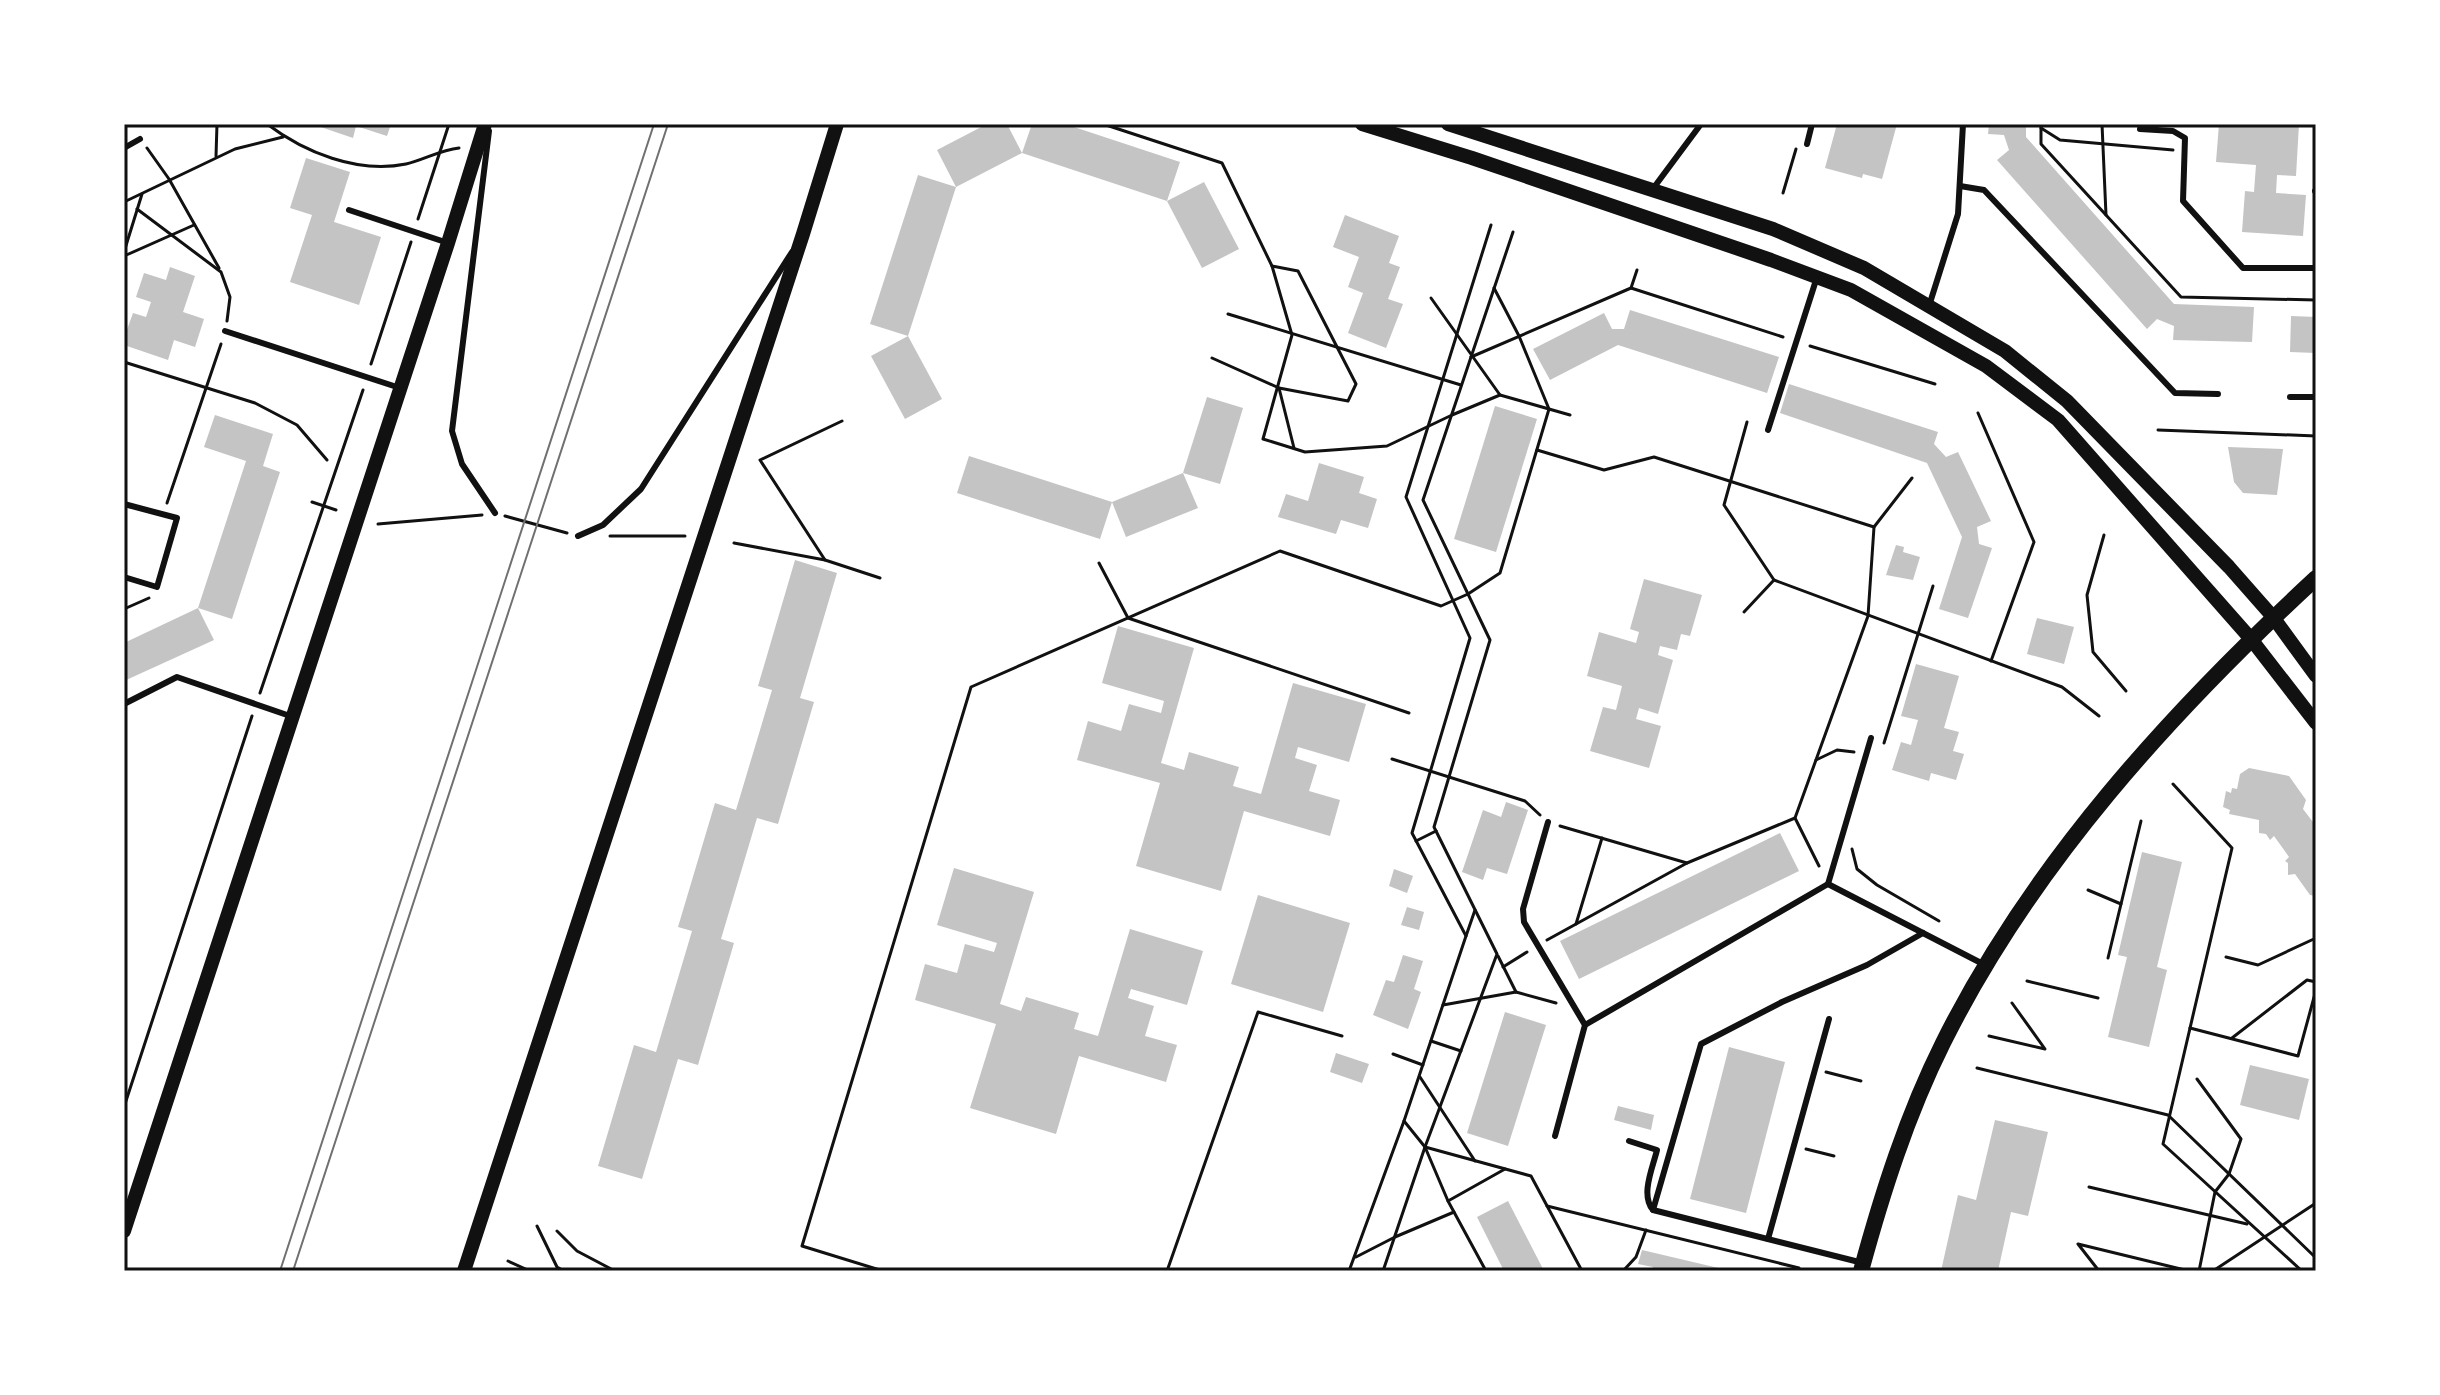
<svg xmlns="http://www.w3.org/2000/svg" width="2440" height="1395" viewBox="0 0 2440 1395" font-family="'Alegreya Sans',sans-serif">
<rect width="100%" height="100%" fill="#fff"/>
<!-- building -->
<g fill="#c4c4c4">
<path d="M312 124H391L387 136 356 126 353 138Z"/>
<path d="M987 124H1007L1022 153 956 187 908 336 870 324 918 175 956 187 937 150Z"/>
<path d="M1032 124H1065L1180 162 1167 201 1022 153Z"/>
<path d="M1837 124H1897L1882 179 1863 174 1862 178 1825 168Z"/>
<path d="M1989 124H2026V137L2174 304 2254 307 2252 342 2173 340 2174 326 2157 319 2147 329 1997 160 2009 150 2004 135 1988 134Z"/>
<path d="M2219 124H2299L2296 176 2277 175 2276 193 2306 195 2303 236 2242 232 2245 191 2254 192 2256 165 2216 162Z"/>
<path d="M306 158 350 172 334 222 381 237 359 305 290 282 312 215 290 208Z"/>
<path d="M1204 182 1239 249 1202 268 1167 201Z"/>
<path d="M1345 215 1399 236 1389 263 1400 267 1388 299 1403 304 1386 348 1348 333 1363 293 1348 287 1359 257 1333 247Z"/>
<path d="M170 267 195 276 183 312 204 319 195 347 174 340 168 360 124 345V338L133 313 146 317 151 302 136 297 144 273 166 280Z"/>
<path d="M1630 310 1779 357 1767 393 1618 345 1550 380 1533 349 1604 313 1612 329H1624Z"/>
<path d="M2291 316 2316 317V353L2290 352Z"/>
<path d="M908 336 942 399 905 419 871 356Z"/>
<path d="M1789 384 1938 432 1934 444 1946 457 1958 452 1991 521 1977 527 1979 544 1992 548 1968 618 1939 609 1962 537 1927 463 1780 413Z"/>
<path d="M1207 397 1243 408 1220 484 1183 473Z"/>
<path d="M1495 406 1537 419 1496 552 1454 539Z"/>
<path d="M215 415 273 434 263 466 280 472 232 619 198 608 246 461 204 447Z"/>
<path d="M2228 447 2283 449 2277 495 2243 493 2234 482Z"/>
<path d="M969 456 1112 502 1183 473 1198 508 1126 537 1112 502 1100 539 957 493Z"/>
<path d="M1319 463 1364 477 1359 493 1377 499 1368 528 1341 520 1336 534 1278 517 1286 494 1308 501Z"/>
<path d="M1896 545 1904 547 1903 552 1920 557 1913 580 1886 575Z"/>
<path d="M795 560 837 573 800 698 814 702 778 824 757 818 721 939 734 943 698 1065 678 1059 642 1179 598 1166 634 1045 656 1052 692 931 678 927 715 803 736 810 772 690 758 686Z"/>
<path d="M1644 579 1702 595 1690 636 1681 634 1677 650 1660 646 1658 655 1673 660 1658 714 1639 708 1636 719 1661 726 1649 768 1590 751 1603 707 1616 710 1622 686 1587 676 1599 632 1636 643 1639 632 1630 629Z"/>
<path d="M198 608 214 640 124 681V643Z"/>
<path d="M2037 618 2074 627 2064 664 2027 654Z"/>
<path d="M1118 626 1194 648 1161 763 1184 770 1189 752 1239 767 1233 786 1261 794 1293 683 1366 704 1349 762 1298 747 1295 758 1317 765 1309 791 1340 800 1330 836 1244 811 1221 891 1136 866 1160 783 1077 760 1088 721 1121 731 1129 704 1161 713 1164 701 1102 683Z"/>
<path d="M1916 664 1959 676 1944 728 1959 732 1953 751 1964 754 1956 780 1931 773 1929 781 1892 770 1901 742 1911 745 1918 720 1901 716Z"/>
<path d="M2249 768 2289 776 2306 800 2303 809 2316 826V896L2310 895 2295 874 2288 875V863L2285 861 2289 857 2274 836 2270 840 2266 834 2259 833V820L2229 814 2230 810 2223 807 2226 791 2231 793 2232 788 2237 789 2240 774Z"/>
<path d="M1506 802 1528 810 1507 874 1487 868 1483 880 1462 872 1483 810 1501 817Z"/>
<path d="M1780 833 1799 871 1579 979 1560 941Z"/>
<path d="M2142 852 2182 862 2157 967 2167 970 2149 1047 2108 1037 2127 957 2118 955Z"/>
<path d="M954 868 1034 892 1000 1004 1021 1011 1026 997 1079 1013 1074 1029 1098 1036 1130 929 1203 951 1187 1005 1131 989 1128 998 1154 1006 1145 1036 1177 1045 1166 1082 1079 1056 1056 1134 970 1108 996 1024 915 1000 925 964 957 973 965 944 994 952 997 943 937 925Z"/>
<path d="M1394 869 1413 876 1407 893 1389 886Z"/>
<path d="M1258 895 1350 923 1323 1012 1231 984Z"/>
<path d="M1407 907 1424 912 1419 930 1401 925Z"/>
<path d="M1403 955 1423 961 1414 989 1421 992 1408 1029 1373 1015 1386 980 1394 982Z"/>
<path d="M1505 1012 1546 1025 1508 1146 1467 1133Z"/>
<path d="M1729 1047 1785 1062 1746 1213 1690 1199Z"/>
<path d="M1336 1053 1369 1064 1362 1083 1330 1072Z"/>
<path d="M2250 1065 2309 1079 2299 1120 2240 1105Z"/>
<path d="M1618 1106 1654 1115 1651 1130 1614 1120Z"/>
<path d="M1995 1120 2048 1132 2028 1216 2011 1212 1998 1271H1941L1958 1195 1976 1200Z"/>
<path d="M1508 1201 1544 1271H1504L1477 1217Z"/>
<path d="M1642 1250 1727 1270V1271H1652L1653 1267 1638 1264Z"/>
</g>
<g fill="none" stroke-linecap="round" stroke-linejoin="round">
<!-- path -->
<g stroke="#111" stroke-width="3">
<path d="M267 124C304 152 357 174 406 164 424 160 440 150 459 148"/>
<path d="M1103 124 1222 163 1272 266 1298 271 1356 384 1348 401 1279 388"/>
<path d="M2041 124V144L2181 297 2316 300"/>
<path d="M2102 124 2106 215"/>
<path d="M2041 128 2060 140 2173 150"/>
<path d="M147 148 169 179 219 268"/>
<path d="M216 156 217 124"/>
<path d="M1783 193 1796 149"/>
<path d="M124 202 235 149 283 137"/>
<path d="M137 209 221 272 230 297 227 321"/>
<path d="M418 219 449 124"/>
<path d="M124 252 142 194"/>
<path d="M124 256 194 225"/>
<path d="M1272 266 1292 335 1263 439 1305 452 1387 446 1452 415 1500 395 1570 415"/>
<path d="M1631 288 1783 337"/>
<path d="M1431 298 1500 395"/>
<path d="M1228 314 1461 385"/>
<path d="M1810 346 1935 384"/>
<path d="M1471 357 1631 288 1637 270"/>
<path d="M1212 358 1279 388 1294 448"/>
<path d="M124 362 255 403 297 425 327 460"/>
<path d="M371 364 411 242"/>
<path d="M1978 413 2034 542 1991 661"/>
<path d="M1747 422 1724 505 1774 580 2062 687 2099 716"/>
<path d="M2158 430 2316 436"/>
<path d="M1537 450 1604 470 1654 457 1874 527"/>
<path d="M312 502 336 510"/>
<path d="M167 503 221 344"/>
<path d="M505 516 567 533"/>
<path d="M378 524 482 515"/>
<path d="M2104 535 2087 595 2093 652 2126 691"/>
<path d="M610 536H685"/>
<path d="M734 543 825 560 880 578"/>
<path d="M825 560 760 460 842 421"/>
<path d="M1099 563 1128 618 1409 713"/>
<path d="M124 609 149 598"/>
<path d="M1744 612 1774 580"/>
<path d="M260 693 363 390"/>
<path d="M1884 743 1933 586"/>
<path d="M1392 759 1525 801 1540 815"/>
<path d="M1816 760 1837 750 1854 752"/>
<path d="M2173 784 2232 848 2163 1144 2302 1271"/>
<path d="M1560 826 1687 863"/>
<path d="M1416 841 1436 831"/>
<path d="M1852 849 1857 869 1877 885 1939 921"/>
<path d="M1819 866 1795 818 1868 616 1874 527 1912 478"/>
<path d="M2088 890 2121 904"/>
<path d="M1576 924 1602 838"/>
<path d="M1466 936 1475 910"/>
<path d="M1547 940 1687 863 1795 818"/>
<path d="M1498 956 1516 992"/>
<path d="M2226 957 2258 965 2316 938"/>
<path d="M2108 958 2141 821"/>
<path d="M1503 967 1527 952"/>
<path d="M2027 981 2098 998"/>
<path d="M1443 1005 1516 992 1556 1003"/>
<path d="M2190 1028 2298 1056 2316 990"/>
<path d="M1989 1036 2045 1049 2012 1003"/>
<path d="M2232 1038 2307 980 2316 982"/>
<path d="M1431 1041 1461 1051"/>
<path d="M1393 1054 1423 1065"/>
<path d="M1977 1068 2168 1115 2316 1258"/>
<path d="M1826 1072 1861 1081"/>
<path d="M1420 1077 1475 1161"/>
<path d="M2197 1079 2241 1139 2229 1174 2215 1192 2199 1271"/>
<path d="M124 1107 252 716"/>
<path d="M1404 1121 1425 1147 1531 1176 1582 1271"/>
<path d="M1425 1147 1448 1201"/>
<path d="M1806 1149 1834 1156"/>
<path d="M2089 1187 2247 1224"/>
<path d="M1547 1206 1799 1268"/>
<path d="M537 1226 557 1267 564 1271"/>
<path d="M557 1231 577 1251 615 1271"/>
<path d="M1356 1257 1395 1237 1454 1212"/>
<path d="M508 1261 530 1271"/>
<path d="M883 1271 802 1246 971 687 1280 551 1441 606 1468 594 1500 573 1549 409 1519 336 1494 288"/>
<path d="M1167 1271 1258 1012 1342 1036"/>
<path d="M1349 1271 1404 1121 1466 936 1412 833 1470 638 1406 497 1491 225"/>
<path d="M1383 1271 1425 1147 1497 954 1434 827 1490 640 1423 500 1513 232"/>
<path d="M1486 1271 1448 1201 1505 1169"/>
<path d="M1623 1271 1636 1257 1646 1230"/>
<path d="M2099 1271 2078 1244 2189 1271"/>
<path d="M2213 1271 2316 1203"/>
</g>
<!-- service -->
<g stroke="#111" stroke-width="6">
<path d="M2140 129 2173 131 2185 138 2183 201 2243 268H2316"/>
<path d="M489 131 452 431 462 464 495 513"/>
<path d="M1807 144 1812 124"/>
<path d="M124 148 140 139"/>
<path d="M1960 186 1984 190 2175 393 2218 394"/>
<path d="M1652 190 1701 124"/>
<path d="M2315 191H2316"/>
<path d="M349 210 448 243"/>
<path d="M1929 306 1958 214 1963 124"/>
<path d="M225 331 400 388"/>
<path d="M2290 397H2316"/>
<path d="M1768 430 1817 277"/>
<path d="M124 504 177 518 157 587 124 577"/>
<path d="M578 536 603 525 641 489 792 252"/>
<path d="M124 704 177 677 293 717"/>
<path d="M1548 822 1523 909 1524 922 1585 1025"/>
<path d="M1828 884 1983 964"/>
<path d="M1555 1136 1585 1025 1828 884 1871 738"/>
<path d="M1629 1141 1657 1150C1653 1167 1640 1195 1653 1210L1863 1263"/>
<path d="M1653 1210 1701 1044 1782 1002 1867 965 1923 933"/>
<path d="M1768 1239 1829 1019"/>
</g>
<!-- tertiary -->
<g stroke="#111" stroke-width="14">
<path d="M1362 124 1472 158 1771 260 1851 290 1986 366 2058 420 2251 639 2316 723"/>
<path d="M1448 124 1773 229 1864 268 2005 351 2067 401 2229 567 2273 617 2316 676"/>
<path d="M124 1231 448 243 485 124"/>
<path d="M464 1271 803 234 837 124"/>
</g>
<!-- secondary -->
<path stroke="#111" stroke-width="16" d="M1861 1271C1882 1194 1907 1115 1943 1043 2032 864 2171 712 2316 578"/>
<!-- tram -->
<g stroke="#707070" stroke-width="2">
<path d="M280 1271 654 124"/>
<path d="M293 1271 668 124"/>
</g>
</g>
<!-- border -->
<rect width="2440" height="1395" fill="none" stroke="#ffffff" stroke-width="252"/>
<rect x="126" y="126" width="2188" height="1143" fill="none" stroke="#111" stroke-width="3"/>
</svg>
